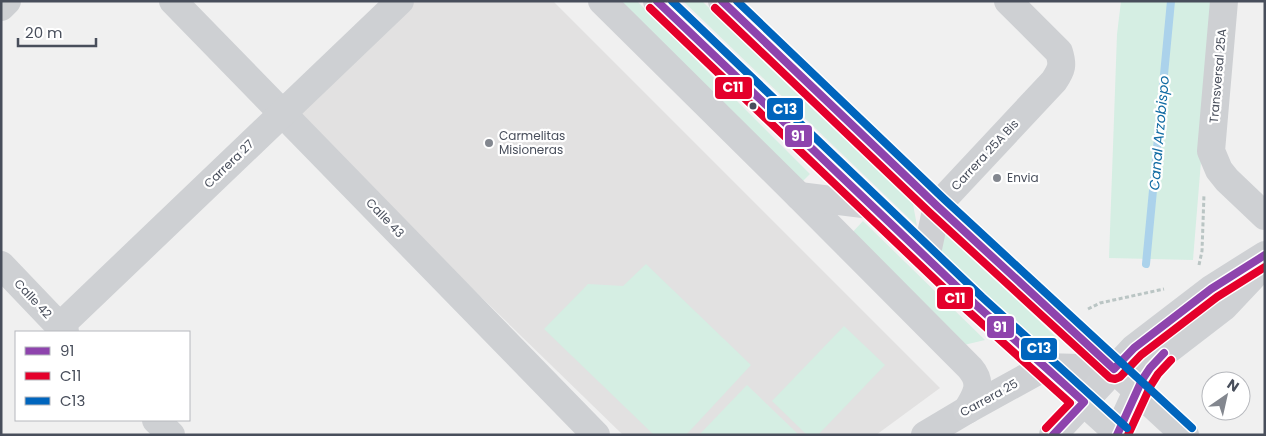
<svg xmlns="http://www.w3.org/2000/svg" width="1266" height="436" viewBox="0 0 1266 436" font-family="Poppins,sans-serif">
<rect width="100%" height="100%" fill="#f0f0f0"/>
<!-- education -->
<path fill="#e2e1e1" d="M415 1H553L940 388 876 435H623L297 118Z"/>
<!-- green -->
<g fill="#d5eee3">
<path d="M612 1H637L810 174 798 186Z"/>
<path d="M683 1H702L913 204 917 226Z"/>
<path d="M1121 1H1214L1193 260 1109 258 1117 34Z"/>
<path d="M863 221 985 340 964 345 850 235Z"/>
<path d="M943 229 1060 341 1038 348 939 254Z"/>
<path d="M646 264 751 365 686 435H654L544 329 588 284 623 286Z"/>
<path d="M844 326 885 365 818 435H807L772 401Z"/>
<path d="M747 385 799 435H699Z"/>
</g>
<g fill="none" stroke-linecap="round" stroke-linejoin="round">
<!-- stream -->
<path stroke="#abd2eb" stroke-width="8" d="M1146 264 1171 1"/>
<!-- path -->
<g stroke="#bac5c4" stroke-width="3" stroke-dasharray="4 2.5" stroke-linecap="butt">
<path d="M1199 265 1202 251 1204 194"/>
<path d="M1088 309 1100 303 1164 289"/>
</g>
<!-- minor -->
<g stroke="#ced0d3" stroke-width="28">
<path d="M173 1 596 435"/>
<path d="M1224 1 1211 151 1219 170 1227 180 1265 216"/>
<path d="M1 7 7 1"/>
<path d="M926 258 937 206 1054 81C1062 69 1063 65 1059 52L1008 1"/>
<path d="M1 265 65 332"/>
<path d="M59 327 400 1"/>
<path d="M156 420 171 435"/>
<path d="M925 435 967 410 1045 367 1114 369"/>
</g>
<!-- secondary -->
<g stroke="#cfd1d4" stroke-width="28">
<path d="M602 1 799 196 970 368C983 383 977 394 967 410"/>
<path d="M657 1 975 304 1120 435"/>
<path d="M722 1 937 206 1185 435"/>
<path d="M799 196 871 205"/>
<path d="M1053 435 1134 348 1211 289 1265 255"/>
<path d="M1117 435 1142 380 1150 368 1159 357 1224 307 1257 272"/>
</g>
<!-- bus-1 casing -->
<g stroke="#fff" stroke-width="11">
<g id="bus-1">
<path d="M657 1 975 304 1084 402 1053 435"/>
<path d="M722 1 937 206 1114 369 1134 348 1211 289 1265 255"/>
<path d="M1117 435 1142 380 1150 368 1164 353"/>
</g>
</g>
<!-- bus-2 casing -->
<g stroke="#fff" stroke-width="11">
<g id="bus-2">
<path d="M650 8 968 311 1070 403 1046 428"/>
<path d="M715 8 930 213 1110 378 1115 379 1120 377 1141 355 1217 297 1265 267"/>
<path d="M1128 435 1151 385 1158 374 1171 360"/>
</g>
</g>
<!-- bus-3 casing -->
<g stroke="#fff" stroke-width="11">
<g id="bus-3">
<path d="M672 1 982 297 1127 428"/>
<path d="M737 1 944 199 1192 428"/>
</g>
</g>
<!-- bus-1 -->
<use href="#bus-1" stroke="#8e44ad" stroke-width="8"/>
<!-- bus-2 -->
<use href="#bus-2" stroke="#e4002b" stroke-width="8"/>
<!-- bus-3 -->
<use href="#bus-3" stroke="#0065bd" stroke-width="8"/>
</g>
<!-- markers -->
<circle fill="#484e5b" stroke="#fff" stroke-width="2" cx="753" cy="106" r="4.5"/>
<g fill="#83878f" stroke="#fff" stroke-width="2">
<circle cx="489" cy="143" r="5"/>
<circle cx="997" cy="178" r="5"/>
</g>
<g text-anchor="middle" stroke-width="4.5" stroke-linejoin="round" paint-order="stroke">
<!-- street labels -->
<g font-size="12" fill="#484e5b" stroke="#fff">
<text transform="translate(1218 76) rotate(-85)" y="4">Transversal 25A</text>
<text transform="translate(985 155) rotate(-47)" y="4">Carrera 25A Bis</text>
<text transform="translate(229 164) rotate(-44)" y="4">Carrera 27</text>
<text transform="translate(385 218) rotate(46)" y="4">Calle 43</text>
<text transform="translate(33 299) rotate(47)" y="4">Calle 42</text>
<text transform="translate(989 398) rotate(-29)" y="4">Carrera 25</text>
</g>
<!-- poi labels -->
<g font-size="12" fill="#484e5b" stroke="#fff" text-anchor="start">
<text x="499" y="140">Carmelitas<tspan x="499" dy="14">Misioneras</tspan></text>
<text x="1007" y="182">Envia</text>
</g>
<!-- water labels -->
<g font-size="14" font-style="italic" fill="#126ca4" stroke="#fff">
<text transform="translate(1159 133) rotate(-85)" y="5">Canal Arzobispo</text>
</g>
</g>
<g stroke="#fff" stroke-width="2">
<rect x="714" y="76" width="39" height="24" rx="5" fill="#e4002b"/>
<rect x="766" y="97" width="38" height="24" rx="5" fill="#0065bd"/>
<rect x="784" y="124" width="29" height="24" rx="5" fill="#8e44ad"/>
<rect x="936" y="286" width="38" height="24" rx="5" fill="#e4002b"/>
<rect x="986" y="315" width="29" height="24" rx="5" fill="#8e44ad"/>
<rect x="1020" y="337" width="38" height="24" rx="5" fill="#0065bd"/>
</g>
<g font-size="14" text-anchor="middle" font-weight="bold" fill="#fff">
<text x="733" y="92">C11</text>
<text x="785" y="114">C13</text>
<text x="798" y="141">91</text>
<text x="955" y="303">C11</text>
<text x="1000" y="332">91</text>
<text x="1039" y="353">C13</text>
</g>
<!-- border -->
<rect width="1266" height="436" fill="none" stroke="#484e5b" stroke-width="5"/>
<!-- legend -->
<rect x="15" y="331" width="175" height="90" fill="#ffffff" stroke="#b6b8bd"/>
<rect x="25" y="347" width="25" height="8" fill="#8e44ad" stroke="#b6b8bd"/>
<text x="60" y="356" font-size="15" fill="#484e5b">91</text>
<rect x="25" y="372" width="25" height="8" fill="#e4002b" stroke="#b6b8bd"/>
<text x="60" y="381" font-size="15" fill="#484e5b">C11</text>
<rect x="25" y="397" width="25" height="8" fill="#0065bd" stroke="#b6b8bd"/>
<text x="60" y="406" font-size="15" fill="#484e5b">C13</text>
<!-- north arrow -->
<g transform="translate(1226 396) rotate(34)"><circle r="24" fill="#ffffff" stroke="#b6b8bd"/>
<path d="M0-4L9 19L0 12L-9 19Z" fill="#83878f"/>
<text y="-8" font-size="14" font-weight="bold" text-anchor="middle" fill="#484e5b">N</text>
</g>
<!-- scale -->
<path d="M18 38v8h78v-8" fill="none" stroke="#484e5b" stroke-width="2.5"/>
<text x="25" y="38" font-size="15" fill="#484e5b" stroke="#ffffff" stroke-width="4" paint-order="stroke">20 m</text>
</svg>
